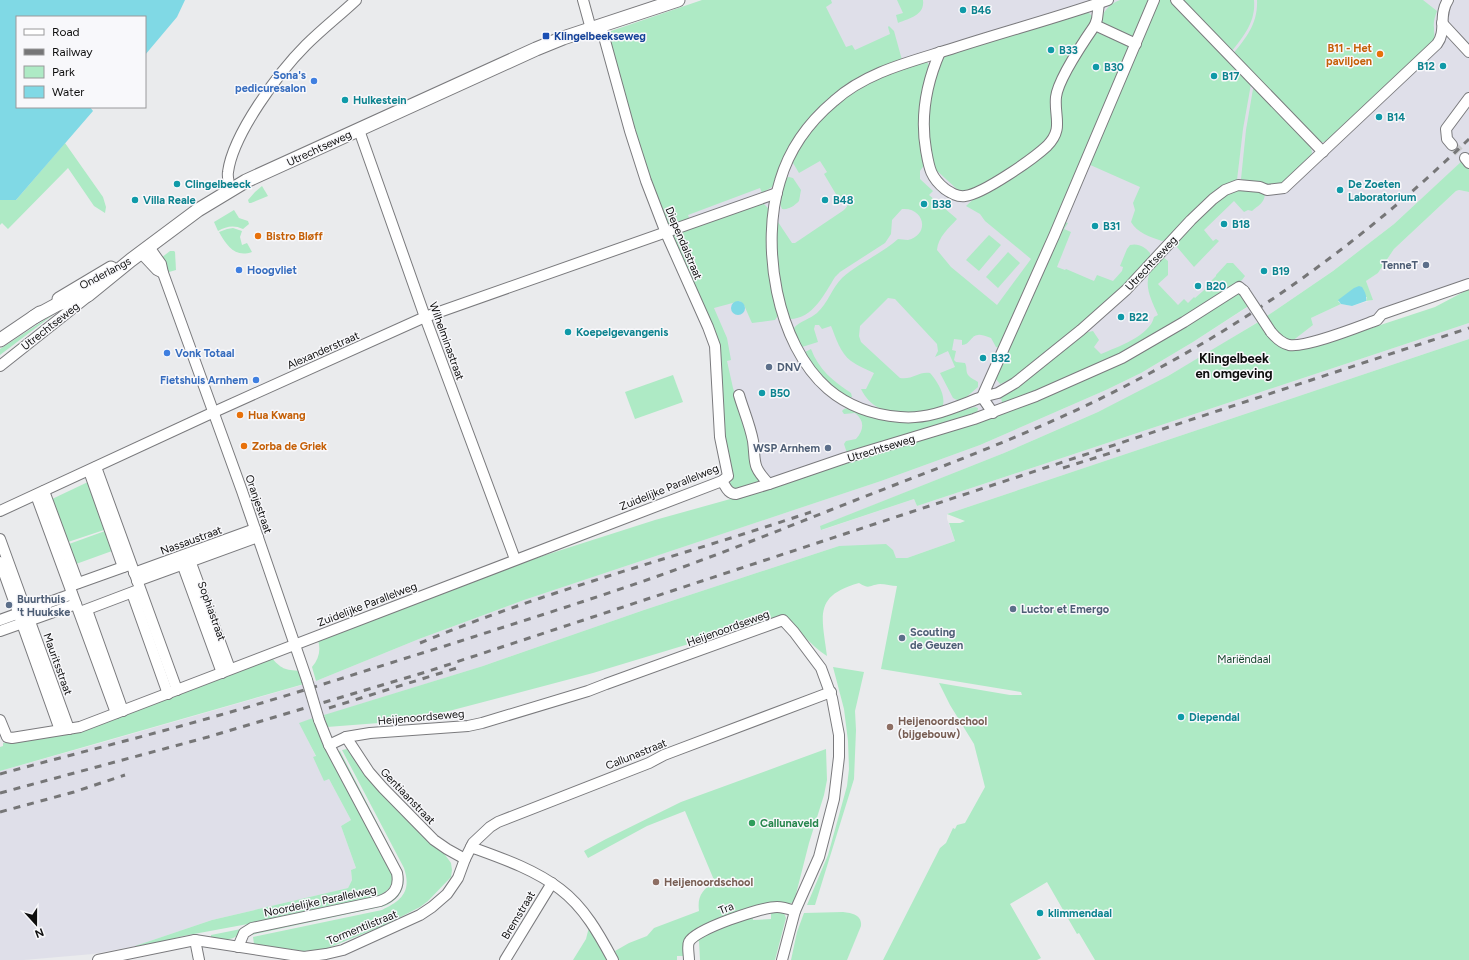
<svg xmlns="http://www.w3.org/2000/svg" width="1469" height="960" viewBox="0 0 1469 960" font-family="Figtree,sans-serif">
<rect width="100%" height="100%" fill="#eaebed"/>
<!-- built -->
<g fill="#dfdfe9">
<path d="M708 0H1469V155L1394 224 1333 271 1264 318 1203 356 1136 394 1098 412 1004 453 821 526 822 530 914 499 917 506 1469 323V339L947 514V519L955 541 907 558H896L839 546 644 610 483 666 300 723 316 757H313L325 780 329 779 351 820 341 826 356 868 351 870 352 880 348 888 212 920 135 946 93 954 24 960H0V771L97 744 316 681 419 639 524 600 881 481 980 445 1106 390 1141 373 1193 342 1249 306 1105 373 740 501 724 381 674 237Z"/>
<path d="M1459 190 1469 192V281L1330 334 1291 342 1313 325 1311 318 1341 304 1352 306 1372 300 1366 281 1378 273 1394 249 1456 191Z"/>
</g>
<!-- green -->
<g fill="#aeeac5">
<path d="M702 0H831L832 3 826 7 846 47 852 45 855 50 890 34 888 27 889 26 894 31 902 60 839 91 772 187 762 193 760 188 688 215 690 220 667 226 633 130 608 36 611 31Z"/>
<path d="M897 0H923C925 15 910 18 898 23L896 15 903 13Z"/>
<path d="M1120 0H1149L1136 33 1133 37 1103 24C1099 13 1111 3 1120 0Z"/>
<path d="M1159 0H1171L1251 84 1243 129 1237 180 1188 217 1165 240 1162 241C1151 237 1137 233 1131 222L1135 210 1133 203 1140 187 1088 164Z"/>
<path d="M1181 0H1254C1256 21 1244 36 1231 52Z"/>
<path d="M1257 0H1423L1437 11C1435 17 1433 22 1434 28 1434 34 1435 36 1434 42L1327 141 1319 143 1233 54C1247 37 1258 23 1257 0Z"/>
<path d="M1087 11 1093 17 1092 23 1061 77 1054 130 1034 153 979 187 965 192 959 191 935 169 931 163 926 108 939 64 948 53Z"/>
<path d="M1096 32 1127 45 1129 48 1000 348 996 347 991 338C987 337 982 334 978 335 971 335 970 345 962 345V340L954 339 952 350 956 351 954 360 956 362 965 363C967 367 966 369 967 373 969 378 974 379 978 382V387L963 400 959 401 953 398 940 373 955 367 948 351 935 357 938 351 937 344 895 299 888 298 860 326 859 336 861 342 900 378C913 380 919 371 930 373 938 382 947 397 942 408 914 413 876 421 861 389H866L874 373C866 369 858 366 851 361 840 353 836 338 831 326L822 329 819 325H815L814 329 818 342 802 347 795 334 794 328C800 321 810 319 817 313 828 303 832 288 842 278 859 263 881 254 898 239 901 239 904 240 908 240 930 235 925 207 902 209L892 220 891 234 885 243 840 272 835 277C825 293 813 319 790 319L788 317 779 281 776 242 778 222 792 243H795L844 210C848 206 849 204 846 199L840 201 824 174 827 172 820 161 799 173 793 163C794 152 804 139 811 132 824 117 837 102 853 91 875 77 900 70 924 61L927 62 930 67 925 164 920 171V179L933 191 929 195 957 219C949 228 938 237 937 250L951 267 997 305 1031 259 985 221 980 214 966 206 979 194 1050 147 1059 101 1065 79Z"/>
<path d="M1255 88 1310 145 1312 152 1311 156 1282 184 1270 186 1241 179 1246 130 1253 89Z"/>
<path d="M65 143 103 197 106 207 105 213 94 206 68 168 8 229 2 223 0 225V200H16Z"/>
<path d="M1463 160 1469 166V192L1459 190 1456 191 1394 249 1378 273 1366 281 1373 300 1366 301 1367 297 1338 301 1341 304 1311 318 1313 325 1291 342 1284 340 1264 318 1333 271 1394 224Z"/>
<path d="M789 177 793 178 801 190 799 201C795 205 789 210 782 209L780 204 786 178Z"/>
<path d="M262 186 268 196 251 203H249L248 200 255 192Z"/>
<path d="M1241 188 1264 193C1267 201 1258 206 1252 211L1248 210 1244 212 1234 201 1204 230 1213 241 1216 239 1219 241 1194 267 1177 247 1175 242C1195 222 1214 198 1241 188Z"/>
<path d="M760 204H764L769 209 779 314 775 320 752 323 751 321 744 305 740 301 714 308 727 338 731 360 727 361 733 388 751 441 759 478V481L757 484 734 490 730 486V483L732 474 726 450 719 359 670 236Z"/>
<path d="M234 210 239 218 248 221 249 224 243 229C234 225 227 226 218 231L214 222Z"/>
<path d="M1065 222 1068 223 1064 229 1071 232 1057 267 1065 270 1066 269 1094 281 1097 275 1113 281 1122 271 1123 267 1120 266 1127 249 1130 245C1139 243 1145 247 1150 253V258L1123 288 1079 327 1014 378 1000 384 996 379 1063 224Z"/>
<path d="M233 228 242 231 240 237 242 245 247 243 252 252C235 258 227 246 219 232L227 229Z"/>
<path d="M989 235 1001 245 979 271 966 260Z"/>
<path d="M170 251H174L175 252 176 270 169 272 161 258Z"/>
<path d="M1008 252 1020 263 998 288 986 277Z"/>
<path d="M1163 257 1168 261V275L1158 284 1178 305 1184 299 1188 303 1194 297 1195 298 1211 284 1210 282 1216 276V275L1227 263H1233L1245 276 1242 280 1182 319 1120 354 1005 405 1002 402 1001 398 1084 333 1093 331 1099 340 1094 347 1101 354C1117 347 1150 336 1154 317L1158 315C1151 299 1141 282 1154 266 1157 263 1159 260 1163 257Z"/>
<path d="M1469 289V323L917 506 914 499 821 530 820 526 1004 453 1098 412 1168 376 1260 321 1276 342 1332 341 1435 307Z"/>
<path d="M1234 294H1240L1250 305 1193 342 1141 373 1106 390 980 445 881 481 524 600 419 639 316 681 312 667C319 659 321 650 318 640L530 560 655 520 734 498 1038 400Z"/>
<path d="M58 311 0 355V349Z"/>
<path d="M1469 339V960H1095L1079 933 1077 934 1047 882 1010 904 1041 958 1037 960H883L940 848 946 843 953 828 955 829 957 825 965 823 985 787 974 744 950 705 939 683 1010 695H1022L1021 692 881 669 897 586C892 586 885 584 880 584 869 585 870 590 859 583 813 596 822 616 827 656 809 645 798 625 778 617L593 673 449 711 415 718 379 723 327 727 324 715 483 666 644 610 839 546 886 544 893 550 896 558H907L955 541 949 523H960L965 521 947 514Z"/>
<path d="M811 349C819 370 833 381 851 393L852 397 849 398 830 385 816 370 805 352Z"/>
<path d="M673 375 683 402 635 419 625 392Z"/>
<path d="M975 407 978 408 977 414 847 453 844 444 846 441 856 439C864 430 865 421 855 413L844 414 842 411 844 409 847 408 869 415 944 416Z"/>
<path d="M90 481 107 529 65 543 50 500Z"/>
<path d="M105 531 112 551 76 564 69 544Z"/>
<path d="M271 657C281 669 285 670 300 671L304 684 0 771V747L3 746V743L54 735Z"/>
<path d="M833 667 864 672 855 711 856 730 854 779 815 905H807L828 855 847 786 849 769 848 741 844 709Z"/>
<path d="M313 718 317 730 393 875C392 888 388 891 377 897L281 918 183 936 136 949 135 946 212 920 348 888 352 880 351 870 356 868 341 826 351 820 329 779 324 781 313 757 316 756 299 723Z"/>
<path d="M347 749 351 755 354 754 443 852 451 863 452 870 451 877 428 901 420 907 385 925 323 950 303 951 254 944 253 937 382 910C401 901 412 892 404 868L342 750Z"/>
<path d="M826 749 827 780 824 795 809 843 794 902 788 904 777 902 753 906 723 916 705 925 684 949V956H677V960H619L615 951 629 943 647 936 654 928 699 911C697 895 703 891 714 880L685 811 647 826 588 858 584 851 606 839 681 802Z"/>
<path d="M340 751 402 871C407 887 400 899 385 906L251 935 253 933 382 904 400 889 338 752Z"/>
<path d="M771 911 784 913 786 918 775 960H700L699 941 693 942 694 939 752 914 753 920 771 919Z"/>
<path d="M843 912C852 913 862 915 861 926L847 960H791L797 932 804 913Z"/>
<path d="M589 927 609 960H573L586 939Z"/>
<path d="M241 929C236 943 223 939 211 938V935Z"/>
</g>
<!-- water -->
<g fill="#80d9e5">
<path d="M0 0H185L177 17 145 55V17H17V107H90L93 111 16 200H0Z"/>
<path d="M1359 286 1362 287C1365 292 1367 296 1366 301L1352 306 1341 304 1338 300 1354 288Z"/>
<circle cx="738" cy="308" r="7"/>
</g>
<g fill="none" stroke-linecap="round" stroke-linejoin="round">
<!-- minor-tunnel -->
<path stroke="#c9cacc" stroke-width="10" stroke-dasharray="10 5" stroke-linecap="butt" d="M1452 145 1465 158"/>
<!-- minor casing -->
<g stroke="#7a7a7d" stroke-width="12">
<g id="minor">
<path d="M583 0 591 29"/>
<path d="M1154 0 1054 236 982 397 998 393 1015 383 1081 330 1126 290 1191 220 1213 199 1225 190 1238 185 1260 187 1267 190 1284 188 1437 44C1447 31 1438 15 1448 0"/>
<path d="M1176 0 1323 152"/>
<path d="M1442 23 1469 52"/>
<path d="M1095 25 1136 44"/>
<path d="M940 52C926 84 920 115 926 150 929 167 930 177 945 189 951 193 957 197 965 196 983 194 1033 159 1047 146 1064 129 1054 117 1056 97 1058 80 1084 41 1095 25L1097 19 1099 3"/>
<path d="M359 130 425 317 515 559"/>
<path d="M1452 145 1447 139 1446 129 1469 98"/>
<path d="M1465 158 1469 163"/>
<path d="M231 190C229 184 227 178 228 172 233 134 279 72 306 45 322 29 340 15 356 0"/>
<path d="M149 247 161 264 163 273 242 491 307 680"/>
<path d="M141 253 157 270 163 273"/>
<path d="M1271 332C1276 338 1281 343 1289 345 1306 348 1358 327 1377 320L1382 314 1469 284"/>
<path d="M0 366 87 297"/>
<path d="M739 395C743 409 750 425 753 441 756 463 751 465 769 484L845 458 974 419 1036 396 1122 358 1184 322 1239 287 1244 291"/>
<path d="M993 413 982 397C955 407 929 420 900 417 874 415 848 406 828 389 776 344 760 244 780 181 789 150 809 122 834 101 866 72 910 62 951 49 1003 32 1056 18 1108 0"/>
<path d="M96 467 177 690"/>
<path d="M89 471 123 567"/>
<path d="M722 481C726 487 728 494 736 494L769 484"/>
<path d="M44 491 78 583"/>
<path d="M36 495 116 713"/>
<path d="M0 511 214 412 425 317 777 193"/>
<path d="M0 539 69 729"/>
<path d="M188 555 230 669"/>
<path d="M180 558 222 673"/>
<path d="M0 562 60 730"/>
<path d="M134 573 255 529"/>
<path d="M137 581 258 537"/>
<path d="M73 585 129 565"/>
<path d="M132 593 168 694"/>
<path d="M87 610 123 711"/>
<path d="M80 612 138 590"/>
<path d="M0 620 72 594"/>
<path d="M0 631 76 604"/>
<path d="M0 720 7 737 12 738 80 727 722 481 728 476 720 437 715 346 708 327 666 233 646 181 630 131 601 26"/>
<path d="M346 737 369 772 383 788 434 840 447 849 465 859"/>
<path d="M329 745 346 737 370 733 468 726 482 723 588 691 606 684 783 620 794 632 821 668 832 698 839 735V757L834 799 819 857 795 911 782 960"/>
<path d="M471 847C501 858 534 869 560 889 584 907 599 934 613 960"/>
<path d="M195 940 199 960"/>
<path d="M238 947 244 933 252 928 380 901C393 896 400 888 397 873L329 745 319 720"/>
<path d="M98 960 195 940 304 957 326 954 343 950 420 915 432 907 447 894 458 878 465 859 473 843 490 827 498 822 649 763 664 755 831 692"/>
<path d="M505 960 552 883"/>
<path d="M689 960C689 955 687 946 689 942 695 929 762 907 777 907 783 907 789 909 795 911"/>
</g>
</g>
<!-- major casing -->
<g stroke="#7a7a7d" stroke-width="15">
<g id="major">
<path d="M59 299 111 268"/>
<path d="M34 317 58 304 88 295 131 260 198 210 246 181 536 49 563 38 678 0"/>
<path d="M0 340 40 313"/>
</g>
</g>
<!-- minor -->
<use href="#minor" stroke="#fff" stroke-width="10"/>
<!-- major -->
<use href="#major" stroke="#fff" stroke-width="13"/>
<!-- rail -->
<g stroke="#767677" stroke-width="3" stroke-dasharray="7 7" stroke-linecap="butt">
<path d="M1063 468 1120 450"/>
<path d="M420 643C547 590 681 556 811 512"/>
<path d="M329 708 460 667"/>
<path d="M0 774C73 754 147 736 220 715 295 694 370 669 445 646 510 625 574 605 638 583 702 561 765 536 828 511 931 470 1037 433 1135 381 1258 317 1370 235 1469 139"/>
<path d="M0 793 208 737 426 672 1469 328"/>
<path d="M0 812 74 792 125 775"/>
</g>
<!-- minor-bridge casing -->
<g stroke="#7a7a7d" stroke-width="12" stroke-linecap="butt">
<g id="minor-bridge">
<path d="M1244 291 1271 332"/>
<path d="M307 680 319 720"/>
</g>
</g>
<!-- minor-bridge -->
<use href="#minor-bridge" stroke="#fff" stroke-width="10"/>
</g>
<!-- markers -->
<g fill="#0f9aa8" stroke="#f8f8fb" stroke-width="1.5">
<circle cx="963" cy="10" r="4"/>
<circle cx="1051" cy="50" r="4"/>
<circle cx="1443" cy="66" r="4"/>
<circle cx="1096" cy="67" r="4"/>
<circle cx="1214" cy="76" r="4"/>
<circle cx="345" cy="100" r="4"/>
<circle cx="1379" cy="117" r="4"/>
<circle cx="177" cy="184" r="4"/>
<circle cx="1340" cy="190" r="4"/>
<circle cx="135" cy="200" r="4"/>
<circle cx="825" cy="200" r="4"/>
<circle cx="924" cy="204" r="4"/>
<circle cx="1224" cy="224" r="4"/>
<circle cx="1095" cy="226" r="4"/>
<circle cx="1264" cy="271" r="4"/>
<circle cx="1198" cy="286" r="4"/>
<circle cx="1121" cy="317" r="4"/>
<circle cx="568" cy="332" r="4"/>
<circle cx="983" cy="358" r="4"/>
<circle cx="762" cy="393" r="4"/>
<circle cx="1181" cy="717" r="4"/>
<circle cx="1040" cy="913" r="4"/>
</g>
<rect fill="#1a4fb4" stroke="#f8f8fb" stroke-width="1.5" x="542" y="32" width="8" height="8" rx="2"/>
<g fill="#e8710a" stroke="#f8f8fb" stroke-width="1.5">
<circle cx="1380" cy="54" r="4"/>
<circle cx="258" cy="236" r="4"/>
<circle cx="240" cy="415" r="4"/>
<circle cx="244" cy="446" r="4"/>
</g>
<g fill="#3f7fe0" stroke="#f8f8fb" stroke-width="1.5">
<circle cx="314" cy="81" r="4"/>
<circle cx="239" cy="270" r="4"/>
<circle cx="167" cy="353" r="4"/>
<circle cx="256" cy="380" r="4"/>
</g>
<g fill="#5c6f8a" stroke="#f8f8fb" stroke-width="1.5">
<circle cx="1426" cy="265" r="4"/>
<circle cx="769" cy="367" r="4"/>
<circle cx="828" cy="448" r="4"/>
<circle cx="9" cy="605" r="4"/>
<circle cx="1013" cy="609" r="4"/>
<circle cx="902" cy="638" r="4"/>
</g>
<g fill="#8d6e63" stroke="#f8f8fb" stroke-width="1.5">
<circle cx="890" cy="727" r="4"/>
<circle cx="656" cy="882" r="4"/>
</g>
<circle fill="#2e9e5b" stroke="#f8f8fb" stroke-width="1.5" cx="752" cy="823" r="4"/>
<g text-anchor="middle" stroke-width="3" stroke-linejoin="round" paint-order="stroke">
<!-- culture labels -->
<g font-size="11" font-weight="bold" fill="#0d838f" stroke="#f8f8fb" text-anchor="start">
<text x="971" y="14">B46</text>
<text x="1059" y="54">B33</text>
<text x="1435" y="70" text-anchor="end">B12</text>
<text x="1104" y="71">B30</text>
<text x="1222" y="80">B17</text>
<text x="353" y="104">Hulkestein</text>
<text x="1387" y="121">B14</text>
<text x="185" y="188">Clingelbeeck</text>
<text x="1348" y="188">De Zoeten<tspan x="1348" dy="13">Laboratorium</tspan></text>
<text x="143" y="204">Villa Reale</text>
<text x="833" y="204">B48</text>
<text x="932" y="208">B38</text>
<text x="1232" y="228">B18</text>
<text x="1103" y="230">B31</text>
<text x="1272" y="275">B19</text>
<text x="1206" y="290">B20</text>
<text x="1129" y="321">B22</text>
<text x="576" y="336">Koepelgevangenis</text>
<text x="991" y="362">B32</text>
<text x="770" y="397">B50</text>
<text x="1189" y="721">Diependal</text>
<text x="1048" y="917">klimmendaal</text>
</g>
<!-- transit labels -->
<g font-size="11" font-weight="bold" fill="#164399" stroke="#f8f8fb" text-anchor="start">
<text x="554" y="40">Klingelbeekseweg</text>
</g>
<!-- food labels -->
<g font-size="11" font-weight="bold" fill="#c56008" stroke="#f8f8fb" text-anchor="start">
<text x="1372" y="52" text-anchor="end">B11 - Het<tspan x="1372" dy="13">paviljoen</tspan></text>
<text x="266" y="240">Bistro Bløff</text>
<text x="248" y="419">Hua Kwang</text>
<text x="252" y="450">Zorba de Griek</text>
</g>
<!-- shop labels -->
<g font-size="11" font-weight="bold" fill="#366cbe" stroke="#f8f8fb" text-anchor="end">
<text x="306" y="79">Sona's<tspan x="306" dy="13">pedicuresalon</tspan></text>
<text x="247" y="274" text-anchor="start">Hoogvliet</text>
<text x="175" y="357" text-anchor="start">Vonk Totaal</text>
<text x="248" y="384">Fietshuis Arnhem</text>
</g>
<!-- street labels -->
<g font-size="11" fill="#0e0e0e" stroke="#f8f8fb">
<text transform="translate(319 148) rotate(-25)" y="4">Utrechtseweg</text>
<text transform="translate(684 243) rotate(67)" y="4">Diependalstraat</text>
<text transform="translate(1151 263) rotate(-47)" y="4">Utrechtseweg</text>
<text transform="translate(105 273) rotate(-28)" y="4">Onderlangs</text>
<text transform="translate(50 326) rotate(-38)" y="4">Utrechtseweg</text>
<text transform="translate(447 341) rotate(70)" y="4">Wilhelminastraat</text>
<text transform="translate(323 350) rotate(-24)" y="4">Alexanderstraat</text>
<text transform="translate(881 448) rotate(-17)" y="4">Utrechtseweg</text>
<text transform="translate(669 487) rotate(-22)" y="4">Zuidelijke Parallelweg</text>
<text transform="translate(259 504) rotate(71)" y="4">Oranjestraat</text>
<text transform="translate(191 540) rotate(-20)" y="4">Nassaustraat</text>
<text transform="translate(367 604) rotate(-21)" y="4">Zuidelijke Parallelweg</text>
<text transform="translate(212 611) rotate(70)" y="4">Sophiastraat</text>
<text transform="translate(728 628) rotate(-20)" y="4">Heijenoordseweg</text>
<text transform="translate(58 664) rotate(70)" y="4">Mauritsstraat</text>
<text transform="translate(421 717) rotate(-5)" y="4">Heijenoordseweg</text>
<text transform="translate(636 754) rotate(-22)" y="4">Callunastraat</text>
<text transform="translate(408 796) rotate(46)" y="4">Gentiaanstraat</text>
<text transform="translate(320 901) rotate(-12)" y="4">Noordelijke Parallelweg</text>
<text transform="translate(726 908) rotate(-22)" y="4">Tra</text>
<text transform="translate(518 915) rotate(-59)" y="4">Bremstraat</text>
<text transform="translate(362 927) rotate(-22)" y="4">Tormentilstraat</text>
</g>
<!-- service labels -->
<g font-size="11" font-weight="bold" fill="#4e5e75" stroke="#f8f8fb" text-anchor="start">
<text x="1418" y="269" text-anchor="end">TenneT</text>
<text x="777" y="371">DNV</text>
<text x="820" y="452" text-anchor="end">WSP Arnhem</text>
<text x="17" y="603">Buurthuis<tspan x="17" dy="13">'t Huukske</tspan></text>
<text x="1021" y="613">Luctor et Emergo</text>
<text x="910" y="636">Scouting<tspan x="910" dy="13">de Geuzen</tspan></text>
</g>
<!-- park labels -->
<g font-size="11" fill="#16482e" stroke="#f8f8fb">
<text x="1244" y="663">Mariëndaal</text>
</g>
<!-- education labels -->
<g font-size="11" font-weight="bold" fill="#785e54" stroke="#f8f8fb" text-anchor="start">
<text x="898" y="725">Heijenoordschool<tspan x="898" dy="13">(bijgebouw)</tspan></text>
<text x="664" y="886">Heijenoordschool</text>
</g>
<!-- leisure labels -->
<g font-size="11" font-weight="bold" fill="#27864d" stroke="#f8f8fb" text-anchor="start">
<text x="760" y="827">Callunaveld</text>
</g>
<!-- quarter labels -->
<g font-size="13" font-weight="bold" fill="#0e0e0e" stroke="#f8f8fb">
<text x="1234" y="363">Klingelbeek<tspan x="1234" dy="15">en omgeving</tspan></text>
</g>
</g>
<!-- legend -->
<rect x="16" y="16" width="130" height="92" fill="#f8f8fb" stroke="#9a9a9c"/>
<rect x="24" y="29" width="20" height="6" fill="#ffffff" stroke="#9a9a9c"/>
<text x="52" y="36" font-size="12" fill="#0e0e0e">Road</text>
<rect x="24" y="49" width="20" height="6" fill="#767677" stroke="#9a9a9c"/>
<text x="52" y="56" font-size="12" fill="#0e0e0e">Railway</text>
<rect x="24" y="66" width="20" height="12" fill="#aeeac5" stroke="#9a9a9c"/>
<text x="52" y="76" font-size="12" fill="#0e0e0e">Park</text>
<rect x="24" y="86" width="20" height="12" fill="#80d9e5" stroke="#9a9a9c"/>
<text x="52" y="96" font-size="12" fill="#0e0e0e">Water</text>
<!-- north arrow -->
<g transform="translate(36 924) rotate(159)" stroke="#f8f8fb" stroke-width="3" paint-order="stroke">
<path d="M0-3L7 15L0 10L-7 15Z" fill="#0e0e0e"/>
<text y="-6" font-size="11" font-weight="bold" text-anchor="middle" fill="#0e0e0e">N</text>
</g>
</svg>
